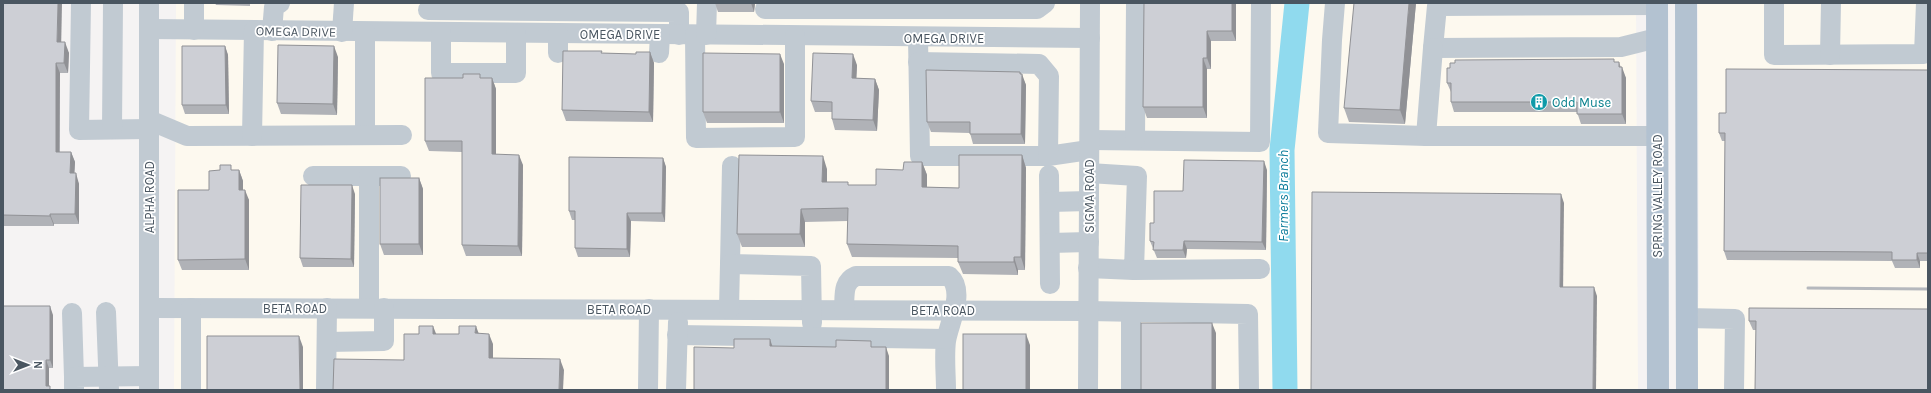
<svg xmlns="http://www.w3.org/2000/svg" width="1931" height="393" viewBox="0 0 1931 393" font-family="Karla,sans-serif">
<rect width="100%" height="100%" fill="#f5f3f3"/>
<!-- commercial -->
<g fill="#fdf9ef">
<path d="M176 3H1636L1638 390H174Z"/>
<path d="M1698 3H1928V390H1697V333L1699 286Z"/>
</g>
<g fill="none" stroke-linecap="round" stroke-linejoin="round">
<!-- river -->
<path stroke="#90daee" stroke-width="25" d="M1285 390 1282 150 1297 3"/>
<!-- minor -->
<g stroke="#c1cad2" stroke-width="20">
<path d="M81 3 79 130 149 129"/>
<path d="M1335 3 1332 40 1328 133 1426 136"/>
<path d="M1774 3V55L1924 54 1926 3"/>
<path d="M765 9H1037L1045 3"/>
<path d="M428 10 679 12V35"/>
<path d="M149 29 1090 38"/>
<path d="M194 30V3"/>
<path d="M272 31 274 7 280 3"/>
<path d="M342 32 344 3"/>
<path d="M365 32V135"/>
<path d="M441 33V73H516V34"/>
<path d="M558 34V53"/>
<path d="M695 35 696 138 795 137V36"/>
<path d="M706 35 707 3"/>
<path d="M918 37 920 156H1048L1089 150"/>
<path d="M1657 38 1621 47 1433 48 1437 6 1657 5"/>
<path d="M1433 48 1426 136H1657"/>
<path d="M659 53 660 35"/>
<path d="M1830 55 1831 3"/>
<path d="M918 62 1039 64 1049 76 1048 156"/>
<path d="M149 120 187 136 402 135"/>
<path d="M112 129 113 3"/>
<path d="M252 136 254 30"/>
<path d="M1090 140 1260 142 1261 3"/>
<path d="M1135 140 1136 3"/>
<path d="M1049 175 1050 284"/>
<path d="M313 176H369V308"/>
<path d="M369 176H401"/>
<path d="M1050 202 1089 201"/>
<path d="M1050 243 1089 242"/>
<path d="M730 264 732 166"/>
<path d="M1088 268 1134 270 1137 176 1089 173"/>
<path d="M1134 270 1260 269"/>
<path d="M149 308 1088 311 1248 314 1249 390"/>
<path d="M729 309 730 264 811 266 812 323"/>
<path d="M844 310C845 296 842 282 856 276H949C966 291 949 323 946 341 944 357 946 374 946 390"/>
<path d="M106 312 109 390"/>
<path d="M1131 312V390"/>
<path d="M72 313 74 377"/>
<path d="M1686 318 1735 319 1734 390"/>
<path d="M677 335 946 339"/>
<path d="M327 342 384 341V308"/>
<path d="M74 390V377L149 376"/>
<path d="M149 390V3"/>
<path d="M191 390V308"/>
<path d="M326 390 327 308"/>
<path d="M648 390 649 309"/>
<path d="M676 390 678 322"/>
<path d="M1088 390 1090 3"/>
</g>
<!-- major -->
<g stroke="#b3c2d1" stroke-width="22">
<path d="M1657 3 1658 390"/>
<path d="M1686 3 1687 390"/>
</g>
<!-- rail -->
<path stroke="#b5b8bd" stroke-width="3" d="M1808 288 1928 289"/>
</g>
<!-- wall -->
<g fill="#b0b2b7">
<path d="M3 3 61 42 69 53 68 73H60V152H71L75 162 74 173 79 184V224H54V226H3Z"/>
<path d="M215 3H250V6L216 5Z"/>
<path d="M715 3H755L754 12H718Z"/>
<path d="M1144 3H1236V41H1211V69H1207V118H1147L1143 107Z"/>
<path d="M1416 3 1405 124 1349 122 1344 108Z"/>
<path d="M225 46 228 55 229 114H185L182 105Z"/>
<path d="M650 52 654 63 653 122 566 121 562 110 602 53 636 54Z"/>
<path d="M338 57 337 115 281 114 277 103Z"/>
<path d="M1615 62 1620 67 1626 78V124H1581L1577 112H1454L1451 102V92L1447 83Z"/>
<path d="M784 64V123H707L703 112Z"/>
<path d="M857 65 856 78 875 79 879 90 877 131 835 130 832 119V112H815L811 101Z"/>
<path d="M1928 70V261H1920V268H1895L1892 261 1727 260 1724 251 1725 141H1722L1719 133 1726 113Z"/>
<path d="M1021 74 1026 85 1025 144H973L970 133 931 132 927 122Z"/>
<path d="M481 78H492L496 89V154L523 165 522 256H466L462 245V152L429 151 425 141Z"/>
<path d="M1022 155 1026 168 1025 270H1018V275L963 274 958 262V258L852 257 847 244 848 221 805 222V247H742L737 234 827 169V182L849 185H876L903 170 922 162 927 175V187L959 188Z"/>
<path d="M663 158 666 167 665 222 631 221 630 257H578L575 248V220H572L569 211Z"/>
<path d="M233 170H239L243 181V190L249 200V270H182L178 260Z"/>
<path d="M1267 170 1266 250 1187 249 1186 258H1157L1150 241 1154 223 1183 191Z"/>
<path d="M419 178 423 189V255H384L380 244Z"/>
<path d="M355 194 354 267H303L300 258Z"/>
<path d="M1928 309 1756 330H1753L1749 321Z"/>
<path d="M53 315V368H49V386L3 390Z"/>
</g>
<!-- shaded-wall -->
<g fill="#909195">
<path d="M58 3H62L61 53 57 42Z"/>
<path d="M751 3H755L754 12Z"/>
<path d="M1232 3H1236V41L1232 31Z"/>
<path d="M1409 3H1416L1405 124 1400 110Z"/>
<path d="M1207 31 1211 41V69L1207 58Z"/>
<path d="M65 42 69 53 68 73 64 63Z"/>
<path d="M225 46 228 55 229 114 226 105Z"/>
<path d="M334 46 338 57 337 115 333 104Z"/>
<path d="M650 52 654 63 653 122 649 112Z"/>
<path d="M780 54 784 64V123L780 112Z"/>
<path d="M853 54 857 65 856 89 852 78Z"/>
<path d="M1203 58 1207 69V118L1203 107Z"/>
<path d="M1619 62 1622 71V67L1626 78V124L1622 114Z"/>
<path d="M56 63 60 73 59 162 56 152Z"/>
<path d="M1020 72 1022 77V74L1026 85 1025 144 1021 134Z"/>
<path d="M492 78 496 89V165L492 154Z"/>
<path d="M875 79 879 90 877 131 873 120Z"/>
<path d="M71 152 75 162 74 184 70 173Z"/>
<path d="M519 155 523 165 522 256 518 246Z"/>
<path d="M1022 155 1026 168 1025 270 1021 257Z"/>
<path d="M823 156 827 169V195L822 182Z"/>
<path d="M663 158 666 167 665 222 662 213Z"/>
<path d="M1264 161 1267 170 1266 250 1262 242Z"/>
<path d="M922 162 927 175V200L922 187Z"/>
<path d="M239 170 243 181V201L239 190Z"/>
<path d="M76 173 79 184V224L75 214Z"/>
<path d="M419 178 423 189V255L419 244Z"/>
<path d="M352 185 355 194 354 267 351 259Z"/>
<path d="M245 190 249 200V270L245 259Z"/>
<path d="M1561 194 1564 203 1563 296 1560 287Z"/>
<path d="M801 209 805 222V247L800 234Z"/>
<path d="M627 213 631 221 630 257 627 249Z"/>
<path d="M50 214 54 224V226L50 216Z"/>
<path d="M1184 241 1187 249 1186 258 1183 250Z"/>
<path d="M1917 253 1920 261V268L1917 260Z"/>
<path d="M1014 257 1018 270V275L1014 262Z"/>
<path d="M1594 287 1597 296 1596 390H1593Z"/>
<path d="M50 306 53 315V368L50 360Z"/>
<path d="M1212 323 1216 333V390H1212Z"/>
<path d="M433 326 437 336 433 334Z"/>
<path d="M476 326 480 337 475 333Z"/>
<path d="M489 334 493 344V369L489 358Z"/>
<path d="M1026 334 1030 345V390H1026Z"/>
<path d="M299 336 303 347V390H300Z"/>
<path d="M770 339 773 348 770 346Z"/>
<path d="M886 347 889 356V390H886Z"/>
<path d="M560 359 564 370 563 390H559Z"/>
<path d="M46 360 49 368V390L46 386Z"/>
</g>
<!-- building -->
<g fill="#cdcfd5" stroke="#909195">
<path d="M3 3H58L57 42H65L64 63H56V152H71L70 173H76L75 214H50V216L3 215Z"/>
<path d="M1144 3H1232V31H1207V58H1203V107H1143Z"/>
<path d="M1354 3H1409L1400 110 1344 108Z"/>
<path d="M278 45 334 46 333 104 277 103Z"/>
<path d="M182 46H225L226 105H182Z"/>
<path d="M563 51H602L601 53 636 54V52H650L649 112 562 110Z"/>
<path d="M703 53 780 54V112H703Z"/>
<path d="M813 53 853 54 852 78 875 79 873 120 832 119V102L811 101Z"/>
<path d="M1614 59V62H1619V67H1622V114H1577V102H1451V83H1447V68H1450V63H1455V60Z"/>
<path d="M1726 69 1928 70V253H1917V260H1892V252L1724 251 1725 133H1719V113H1726Z"/>
<path d="M926 70 1020 72V74H1022L1021 134H970V122H927Z"/>
<path d="M463 74H480V78H492V154L519 155 518 246 462 245V141H425V78H463Z"/>
<path d="M739 155 823 156 822 182H848V185H876V169L903 170 904 162H922V187L959 188V155H1022L1021 257H1014V262H958V246L847 244 848 208 801 209 800 234H737Z"/>
<path d="M569 157 663 158 662 213H627V249L575 248V211H569Z"/>
<path d="M1184 160 1264 161 1262 242 1184 241 1183 250H1153L1154 242 1150 241V223H1154V191H1183Z"/>
<path d="M220 165H231V170H239V190H245V259L178 260V190H209V171L220 170Z"/>
<rect x="380" y="178" width="39" height="66"/>
<path d="M301 185H352L351 259 300 258Z"/>
<path d="M1312 192 1561 194 1560 287H1594L1593 390H1311Z"/>
<path d="M3 306H50V360H46V386H50V390H3Z"/>
<path d="M1749 308 1928 309V390H1755L1756 321H1749Z"/>
<rect x="1141" y="323" width="71" height="67"/>
<path d="M419 326H433V334H459V326H476L475 333 489 334V358L560 359 559 390H333L334 359 404 360V334H419Z"/>
<rect x="963" y="334" width="63" height="56"/>
<path d="M207 336H299L300 390H207Z"/>
<path d="M734 339H770V346L836 347V340L871 341V347H886V390H694V347L734 348Z"/>
</g>
<!-- icons -->
<defs>
<g id="building-disc" transform="scale(0.9)"><circle r="9.5" fill="#0f9aa8" stroke="#fff"/><path d="M-4-6H4V6H1V3H-1V6H-4ZM-2.5-4.3h1.7v1.8h-1.7ZM.8-4.3h1.7v1.8H.8ZM-2.5-1h1.7V.8h-1.7ZM.8-1h1.7V.8H.8Z" fill="#fff"/></g>
</defs>
<g fill-rule="evenodd">
<use href="#building-disc" x="1539" y="102"/>
</g>
<g text-anchor="middle" stroke-width="3.5" stroke-linejoin="round" paint-order="stroke">
<!-- street labels -->
<g font-size="13" fill="#4a5661" stroke="#fff">
<text transform="translate(296 31) rotate(1)" y="5">OMEGA DRIVE</text>
<text x="620" y="39">OMEGA DRIVE</text>
<text x="944" y="43">OMEGA DRIVE</text>
<text transform="translate(1089 196) rotate(-90)" y="5">SIGMA ROAD</text>
<text transform="translate(1657 196) rotate(-90)" y="5">SPRING VALLEY ROAD</text>
<text transform="translate(149 197) rotate(-90)" y="5">ALPHA ROAD</text>
<text x="295" y="313">BETA ROAD</text>
<text x="619" y="314">BETA ROAD</text>
<text x="943" y="315">BETA ROAD</text>
</g>
<!-- culture labels -->
<g font-size="13" fill="#0d838f" stroke="#fff" text-anchor="start">
<text x="1552" y="107">Odd Muse</text>
</g>
<!-- water labels -->
<g font-size="14" font-style="italic" fill="#0c7c9b" stroke="#fff">
<text transform="translate(1283 196) rotate(-90)" y="5">Farmers Branch</text>
</g>
</g>
<!-- border -->
<rect width="1931" height="393" fill="none" stroke="#4a5661" stroke-width="8"/>
<!-- north arrow -->
<g transform="translate(28 365) rotate(90)" stroke="#ffffff" stroke-width="3" paint-order="stroke">
<path d="M0-3L7 15L0 10L-7 15Z" fill="#4a5661"/>
<text y="-6" font-size="11" font-weight="bold" text-anchor="middle" fill="#4a5661">N</text>
</g>
</svg>
